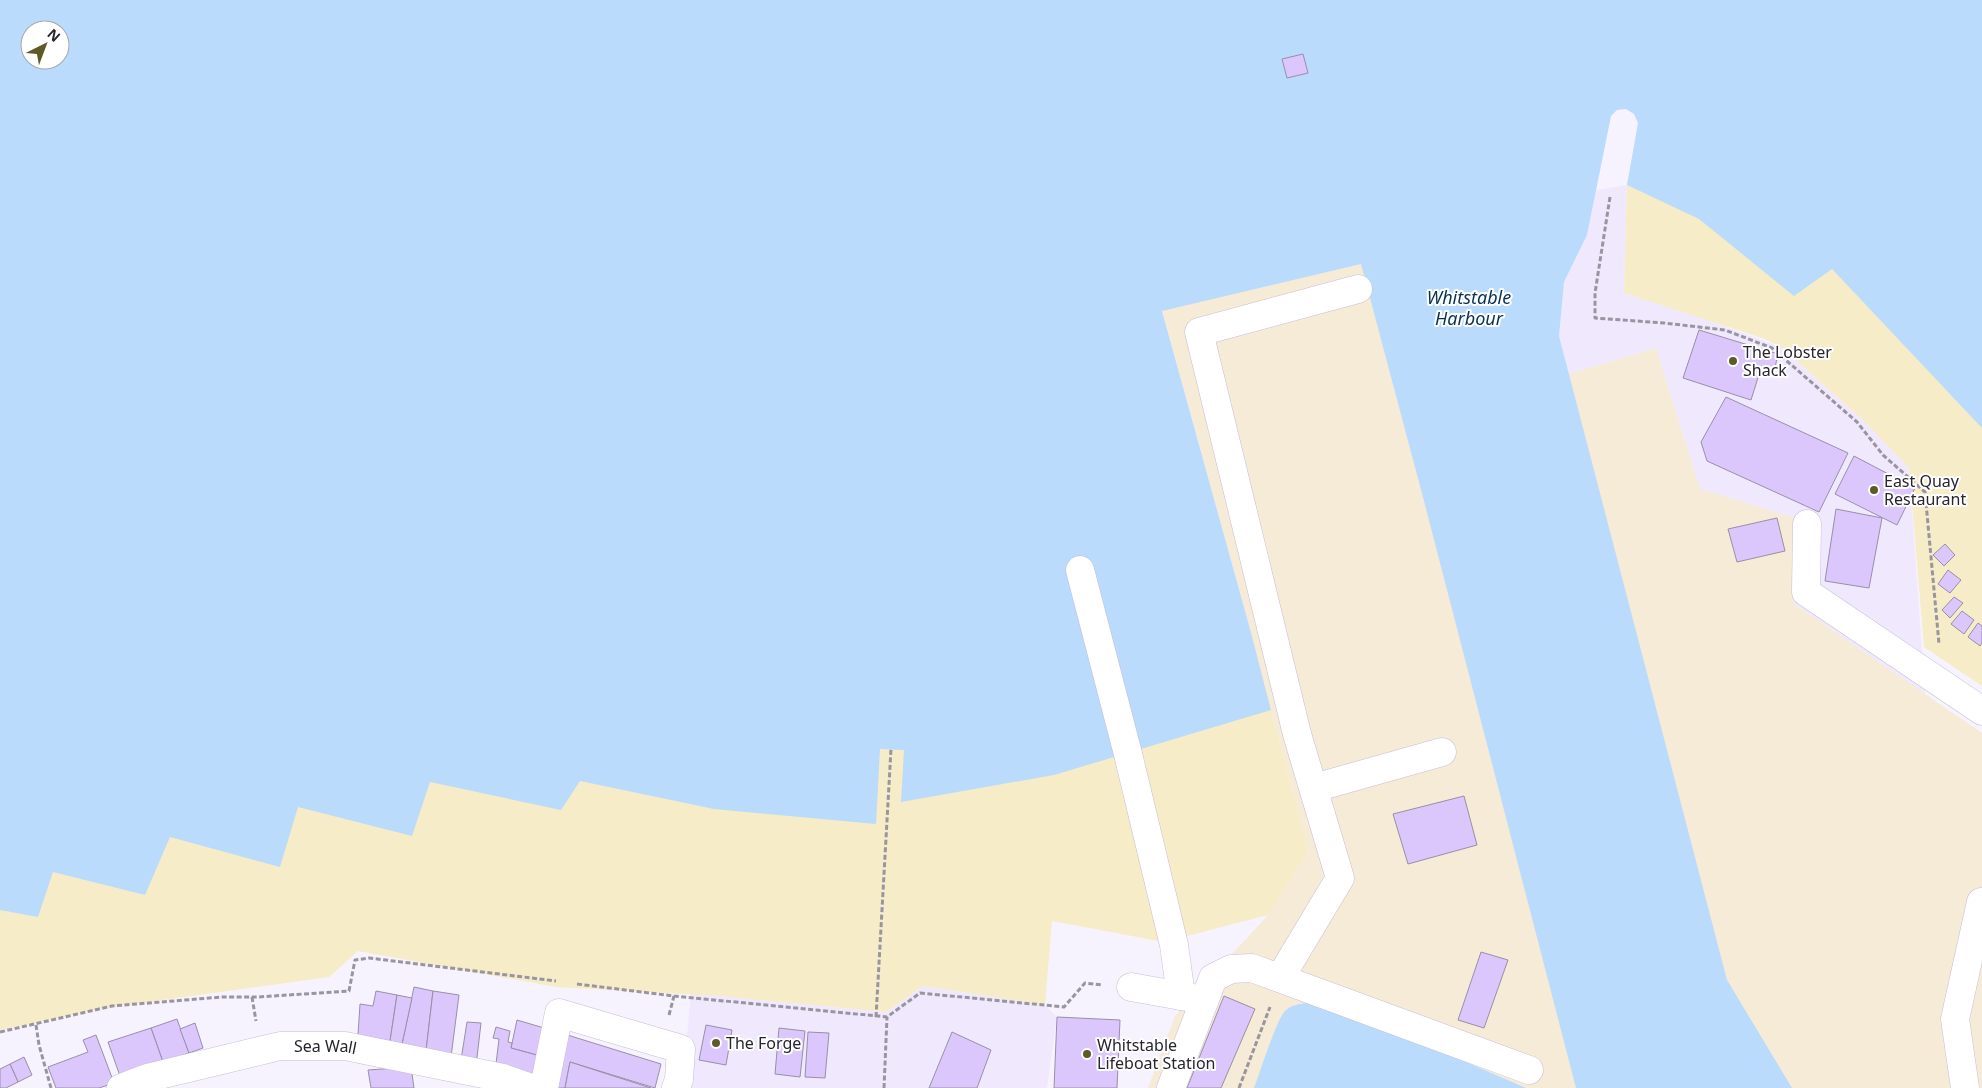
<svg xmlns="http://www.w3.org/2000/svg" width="1982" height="1088" viewBox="0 0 1982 1088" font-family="'Noto Sans',sans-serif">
<rect width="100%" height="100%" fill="#f7f3fe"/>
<!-- built -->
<g fill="#f0e9fd">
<path d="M1627 185 1624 293 1699 317 1781 347 1862 419 1909 468 1925 694 1794 604 1798 519 1700 490 1656 348 1569 374 1559 336 1564 282 1587 235 1596 190Z"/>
<path d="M923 986 1045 1005 1057 1017 1047 1088H682L691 993 886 1012Z"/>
</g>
<!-- industrial -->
<path fill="#f5ebd6" d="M1361 264 1569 374 1656 348 1700 489 1798 519 1794 604 1982 733V1088H1148L1175 1016 1268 915 1308 851 1250 629 1162 310Z"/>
<!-- sand -->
<g fill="#f6ecc7">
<path d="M1928 0 1982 80V686L1924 647 1909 468 1862 419 1781 347 1762 338 1624 293 1627 185 1635 146Z"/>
<path d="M1250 629 1308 851 1268 915 1164 942 1052 921 1045 1005 923 986 886 1012 719 996 556 987 358 951 329 977 105 1008 0 1030V769Z"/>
</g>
<!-- water -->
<g fill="#badbfb" fill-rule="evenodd">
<path d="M0 0H1982V428L1832 269 1794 296 1699 219 1627 185 1638 123 1634 114 1626 109 1617 110 1611 116 1587 235 1564 282 1559 336 1727 980 1792 1088H1576L1424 501 1361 264 1162 311 1250 629 1271 710 1054 775 901 802 904 750 880 749 876 824 714 809 580 781 561 810 430 782 412 836 298 807 280 867 170 837 145 895 53 872 38 917 0 910ZM30 30H60V60H30Z"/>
<path d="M1307 1003 1445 1053 1526 1088H1254C1260 1072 1276 1021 1285 1011 1291 1005 1299 1004 1307 1003Z"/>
</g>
<!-- building -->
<g fill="#dbc7fc" stroke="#988fa7">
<path d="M1303 54 1308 73 1287 78 1282 59Z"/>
<path d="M1699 330 1778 354 1774 372 1761 368 1751 400 1683 378Z"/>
<path d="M1726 397 1848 453 1819 512 1707 461 1701 442Z"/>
<path d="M1854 456 1915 488 1897 525 1835 494Z"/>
<path d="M1836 509 1882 518 1869 588 1825 581Z"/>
<path d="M1777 518 1785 551 1737 562 1728 529Z"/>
<path d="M1945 544 1955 555 1944 566 1933 555Z"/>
<path d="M1948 570 1961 580 1950 593 1938 584Z"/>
<path d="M1954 597 1963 603 1950 618 1942 610Z"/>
<path d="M1962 611 1974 620 1964 634 1951 624Z"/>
<path d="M1978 623 1982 626V643L1980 646 1968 637Z"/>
<path d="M1464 796 1477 845 1408 864 1393 814Z"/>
<path d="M1481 952 1508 960 1484 1028 1458 1020Z"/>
<path d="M414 987 433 991 426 1051 402 1044Z"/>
<path d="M376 991 397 995 390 1041 358 1035 360 1004 373 1006Z"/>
<path d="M433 991 459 995 451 1057 426 1051Z"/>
<path d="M397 995 412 998 402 1044 390 1041Z"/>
<path d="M1224 996 1255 1009 1221 1088H1187Z"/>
<path d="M1057 1017 1120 1020 1117 1088H1054Z"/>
<path d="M177 1019 189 1053 163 1062 151 1028Z"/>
<path d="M517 1020 561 1033 544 1057 511 1048Z"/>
<path d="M467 1022 481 1023 476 1066 461 1060Z"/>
<path d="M195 1023 203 1048 189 1053 180 1029Z"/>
<path d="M706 1025 732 1030 726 1065 699 1060Z"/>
<path d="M496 1027 510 1031 508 1042 512 1043 511 1048 544 1057 538 1084 495 1072 499 1039 493 1038Z"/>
<path d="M151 1028 163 1062 120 1076 108 1042Z"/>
<path d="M779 1028 805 1031 800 1077 775 1074Z"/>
<path d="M808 1032 829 1033 825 1078 805 1077Z"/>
<path d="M952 1032 991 1050 977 1088H929Z"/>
<path d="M561 1033 661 1064 655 1088 570 1062 565 1088H550Z"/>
<path d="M96 1035 114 1083 99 1088H56L48 1067 88 1052 83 1040Z"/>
<path d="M24 1057 32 1075 18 1082 10 1064Z"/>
<path d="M570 1062 651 1088H565Z"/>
<path d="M10 1064 18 1082 6 1088H0V1069Z"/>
<path d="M411 1067 414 1088H371L368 1070Z"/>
</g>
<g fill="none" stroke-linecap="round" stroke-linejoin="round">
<!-- minor casing -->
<g stroke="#c7bdd7" stroke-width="29">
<g id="minor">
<path d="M1807 524 1806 592 1982 711"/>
<path d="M1080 570 1128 754 1174 945 1181 996"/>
<path d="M1314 788 1442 752"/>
<path d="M1280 978 1340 878 1297 734 1199 332 1358 289"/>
<path d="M1131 987 1198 999"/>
<path id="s1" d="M121 1088 147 1078 280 1046H345L503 1078 531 1088"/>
<path d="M544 1088 559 1013 681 1049 679 1079 676 1088"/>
<path d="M1171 1088 1213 978 1231 969 1252 968 1529 1070"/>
<path d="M1965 1088 1955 1019 1981 902"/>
</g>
</g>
<!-- path -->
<g stroke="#9995a0" stroke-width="3" stroke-dasharray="5 2.5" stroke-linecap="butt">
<path d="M1610 197 1595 293V318L1664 323 1725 330 1772 348 1857 422 1883 455 1925 492 1939 644"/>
<path d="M577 984 674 996 887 1017 920 993 1064 1007 1085 983 1102 985"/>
<path d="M252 997 256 1021"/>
<path d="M669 1015 674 996"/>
<path d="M876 1017 891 749"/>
<path d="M36 1025 39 1045 51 1088"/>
<path d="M0 1032 112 1006 222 997H258L349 991 355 960 369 958 556 981"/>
<path d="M884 1088 887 1017"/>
<path d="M1239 1088 1270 1007"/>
</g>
<!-- minor -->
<use href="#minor" stroke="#fff" stroke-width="28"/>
</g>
<!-- markers -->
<g fill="#5d5a26" stroke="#fff" stroke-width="2">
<circle cx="1733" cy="361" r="5"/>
<circle cx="1874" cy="490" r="5"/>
<circle cx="716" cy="1043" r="5"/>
<circle cx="1087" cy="1054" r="5"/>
</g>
<g text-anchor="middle" stroke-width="4" stroke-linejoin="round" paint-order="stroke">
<!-- poi labels -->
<g font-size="16" fill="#28242e" stroke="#fff" text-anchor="start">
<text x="1743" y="358">The Lobster<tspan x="1743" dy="18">Shack</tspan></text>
<text x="1884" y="487">East Quay<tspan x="1884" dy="18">Restaurant</tspan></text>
<text x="726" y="1049">The Forge</text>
<text x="1097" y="1051">Whitstable<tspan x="1097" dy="18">Lifeboat Station</tspan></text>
</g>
<!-- street labels -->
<g font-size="16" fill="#28242e" stroke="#fff">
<text dy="6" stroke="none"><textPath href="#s1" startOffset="210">Sea Wall</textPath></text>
</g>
<!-- water labels -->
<g font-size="18" font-style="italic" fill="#073253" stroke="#fff">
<text x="1469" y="304">Whitstable<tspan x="1469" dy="21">Harbour</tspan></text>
</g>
</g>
<!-- north arrow -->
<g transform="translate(45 45) rotate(42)"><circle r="24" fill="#ffffff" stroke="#a9a7ab"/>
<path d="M0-4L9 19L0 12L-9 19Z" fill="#5d5a26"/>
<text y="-8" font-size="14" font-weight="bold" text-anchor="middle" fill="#28242e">N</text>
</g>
</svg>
